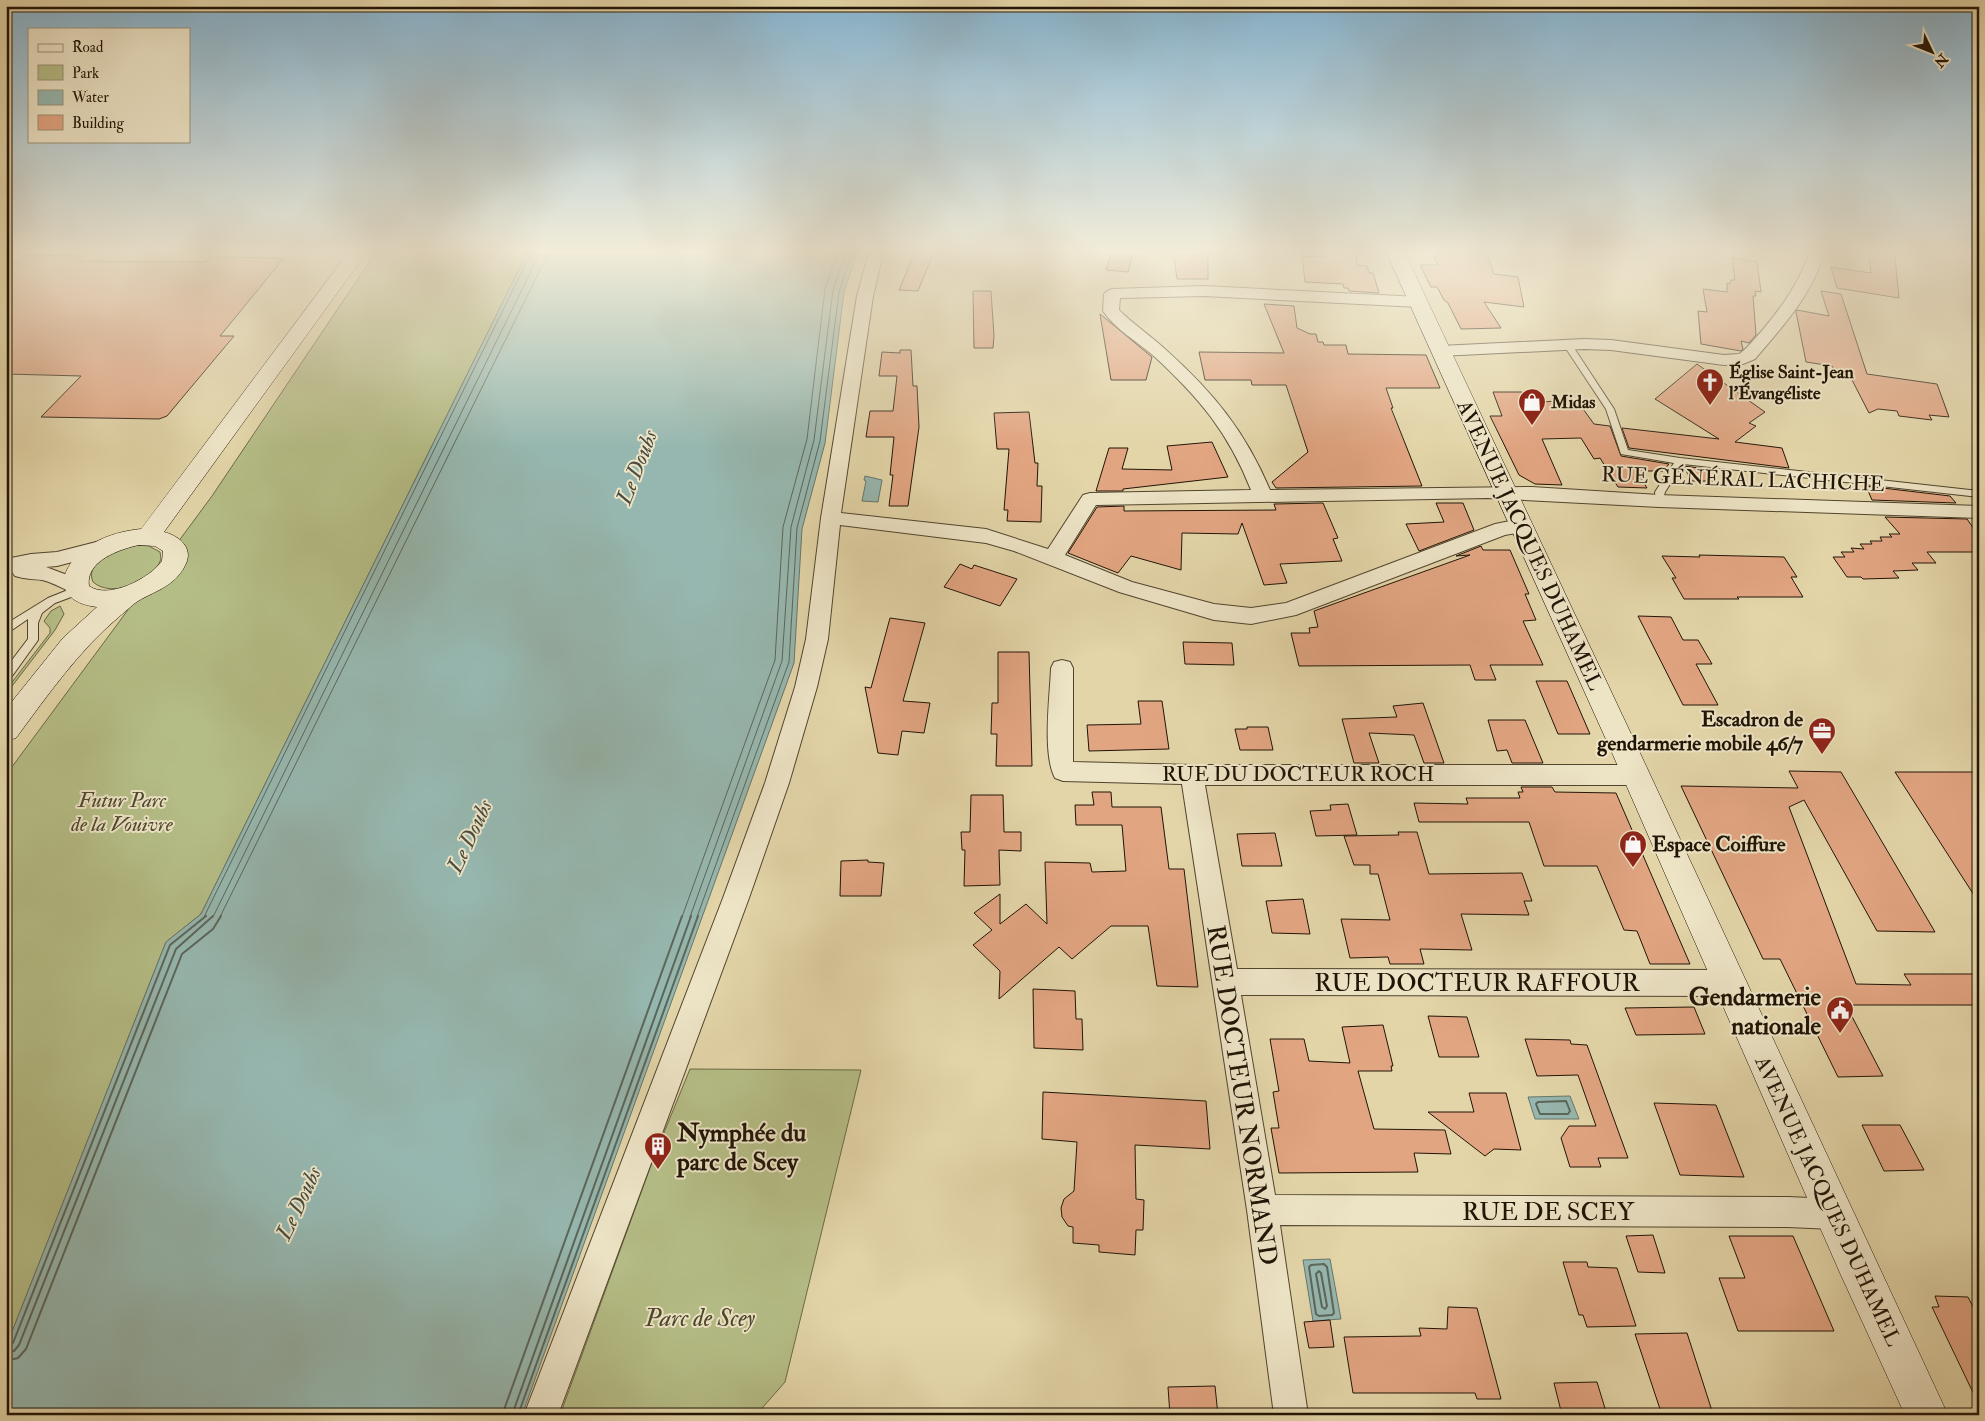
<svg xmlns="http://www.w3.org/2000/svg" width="1985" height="1421" viewBox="0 0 1985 1421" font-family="'IM FELL Double Pica',serif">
<rect width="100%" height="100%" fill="#e3d5a8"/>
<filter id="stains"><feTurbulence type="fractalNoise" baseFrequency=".004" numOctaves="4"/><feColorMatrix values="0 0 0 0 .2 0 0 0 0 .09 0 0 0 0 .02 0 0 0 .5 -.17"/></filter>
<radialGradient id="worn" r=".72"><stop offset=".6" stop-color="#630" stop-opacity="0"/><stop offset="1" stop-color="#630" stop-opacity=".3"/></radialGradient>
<!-- green -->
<g fill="#b5bd86" stroke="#6a6846">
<path d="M378 249H529L201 914 166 942 6 1347V775L212 496Z"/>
<path d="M137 545 149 546 160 552 161 559C154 581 112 599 93 582 83 560 123 549 137 545Z"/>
<path d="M60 606 64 614 55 630 6 694V690L50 633V628L44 621 51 611Z"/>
<path d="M690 1069 861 1070 785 1382 756 1415H560L654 1157Z"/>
</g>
<!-- water -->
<g fill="#96b7af" stroke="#67766b">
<path d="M529 249H858L844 292 825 443 802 529 794 663 522 1415H6V1347L166 942 201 914Z"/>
<path d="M865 476 882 480 878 502 862 501 866 481 864 480Z"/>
<path d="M1570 1096 1579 1119H1535L1528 1097Z"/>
<path d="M1330 1259 1341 1319 1313 1321 1303 1260Z"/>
</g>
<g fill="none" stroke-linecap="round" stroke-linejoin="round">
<!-- shore-far1 -->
<g stroke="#5b665a" stroke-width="1">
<path d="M204 917 533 249"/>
<path d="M213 917 537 259 540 249"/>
<path d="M220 917 544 262 547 249"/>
<path d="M682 917 775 660 783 527 807 439 825 289 839 249"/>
<path d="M690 917 782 661 791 527 814 440 833 290 847 249"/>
<path d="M697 917 789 662 797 528 820 441 839 292 853 249"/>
</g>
<!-- shore -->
<g stroke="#5b665a" stroke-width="2">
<path d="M1566 1101 1570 1111 1568 1114H1540L1536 1104 1538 1102Z"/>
<path d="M1324 1264 1327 1267 1334 1313 1332 1315 1319 1316 1316 1314 1309 1267 1311 1265Z"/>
<path d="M1319 1271 1321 1273 1327 1306 1325 1309 1322 1307 1316 1274Z"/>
<path d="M6 1347 13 1343 170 945 206 916"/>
<path d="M6 1353 14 1351 19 1345 176 949 213 916"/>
<path d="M6 1361 18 1358 26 1349 182 954 213 929 221 916"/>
<path d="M504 1415 505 1407 682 916"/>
<path d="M512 1415 691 916"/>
<path d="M518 1415 698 916"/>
</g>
</g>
<!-- building -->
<g fill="#e2a582" stroke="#201406">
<path d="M916 249H935L918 291 899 290Z"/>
<path d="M1112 249H1134L1128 272 1106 270Z"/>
<path d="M1173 249H1208V279H1177Z"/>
<path d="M1327 249 1353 250 1354 255H1356L1357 265 1367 266 1369 273H1373L1379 293 1349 291 1348 288H1344L1343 284 1305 282 1302 256 1326 257 1324 250Z"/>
<path d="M1433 249H1467V251L1487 254 1494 274 1518 277 1524 307 1484 302 1501 328 1461 329 1448 303 1444 300 1437 287H1431L1420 265H1438L1433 257H1437Z"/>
<path d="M1869 249H1894L1899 298 1837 288 1831 267 1871 273Z"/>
<path d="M26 255 82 256 77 261 205 262 210 257 284 258 220 336H234L167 416 159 419 41 417 81 376 6 374V262H18Z"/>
<path d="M1732 258 1757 262 1761 292 1755 291 1756 296H1753L1756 335 1749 343 1741 341 1743 349 1741 351 1701 344 1698 311 1707 312 1703 289 1727 292V283L1730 284 1731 280H1735Z"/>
<path d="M973 291H991L994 336 993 348H974Z"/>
<path d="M1821 291 1841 294 1867 374 1937 384 1949 417 1929 415 1932 420 1899 416 1897 411 1878 409 1869 413 1851 378 1838 376 1832 366 1806 362 1796 312 1797 310 1829 316Z"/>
<path d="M1264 304 1294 306 1297 328 1310 334H1316L1318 342H1323L1324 345H1346L1348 354 1426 355 1440 388H1386L1393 408H1391L1422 486 1276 488 1272 482 1308 452 1286 385H1252L1251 380H1205L1199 352 1284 353Z"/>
<path d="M1100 314 1152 357 1146 380H1111Z"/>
<path d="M900 350H911L913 386H917L919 427 908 506H889L893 475H890L894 437H866L870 411H893L897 376H879L882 352 900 353Z"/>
<path d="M1697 364 1765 412 1749 423 1756 426 1735 442 1782 448 1789 468 1629 448 1622 428 1719 439 1655 399Z"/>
<path d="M1493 392H1522L1527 403 1571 400 1573 403 1578 402 1594 424 1610 426 1621 456 1669 464 1663 471H1637L1647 488 1618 487 1600 458 1594 459 1581 438 1542 439 1562 485 1535 484 1519 475 1490 416H1502Z"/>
<path d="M1029 412 1035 463H1038L1037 486H1042L1041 522 1007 521 1008 510H1004L1009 449H997L994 413Z"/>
<path d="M1212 442 1228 477 1123 489V491H1096L1109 448H1128L1122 469 1172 470 1167 446Z"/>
<path d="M1684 466 1707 469 1714 481H1691Z"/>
<path d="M1866 486 1950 496 1956 503 1872 500Z"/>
<path d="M1323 503 1338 538 1333 539 1342 561 1280 564 1287 583 1264 585 1242 523 1238 534 1182 533 1181 570 1131 556 1118 573 1068 553 1097 507 1124 506V511L1276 510 1274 504Z"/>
<path d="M1436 503H1463L1474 530 1419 551 1406 524 1444 522Z"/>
<path d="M1885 517 1967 519 1974 529H1979V552H1927L1936 563H1912L1918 570 1893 571 1899 578 1863 579 1861 577H1847L1833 557H1845L1841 552H1854L1851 548 1864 549 1860 544H1872L1870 541H1882L1880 537H1892L1889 534H1900Z"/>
<path d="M1481 546 1483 550H1510L1529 594H1525L1536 620 1523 621 1543 665H1490L1496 680H1475L1470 665 1299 666 1291 633H1310L1309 628 1318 627 1314 611 1470 555 1456 556Z"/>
<path d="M1699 555 1784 557 1797 577H1791L1803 597H1737L1739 599H1684L1672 578H1676L1662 556 1700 557Z"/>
<path d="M960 564 972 569 974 565 1017 579 1000 606 944 587Z"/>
<path d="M1638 616 1671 617 1683 640H1698L1712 664H1696L1718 705H1683Z"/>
<path d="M890 618 925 623 903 701 930 703 924 733 902 731 898 755 878 753 865 687 871 688Z"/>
<path d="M1183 642 1232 643 1234 665 1185 664Z"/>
<path d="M998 652H1029L1032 766H996L997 734H991L992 703H998Z"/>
<path d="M1536 681H1567L1590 734H1558Z"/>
<path d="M1138 701H1162L1169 749 1089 751 1087 725 1141 724Z"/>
<path d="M1423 703 1444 763H1424L1414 735 1369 733 1379 763H1354L1342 719 1397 717 1393 706Z"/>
<path d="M1488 720H1525L1543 763H1512L1507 750 1497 751Z"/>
<path d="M1247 727H1268L1273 750H1240L1235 729H1247Z"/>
<path d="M1789 771 1841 772 1935 932 1877 931 1804 800 1789 807 1856 984 1911 985 1904 974H1979V1005H1846L1883 1076 1838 1077 1780 959H1763L1681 786 1798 788Z"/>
<path d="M1895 772H1979V903Z"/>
<path d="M1521 787H1552L1555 792 1616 793 1690 964H1650L1637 931 1624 930 1597 866H1544L1529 822H1419L1414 803 1468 804 1466 798H1520L1518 792H1523Z"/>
<path d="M1092 792H1111L1112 807H1161L1169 869H1184L1198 987 1157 986 1148 926H1111L1072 959 1059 947 999 999 1000 971 973 945 992 930 974 913 1000 894V924L1026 904 1047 924 1045 862 1090 863 1092 872 1126 871 1122 825H1076L1075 805H1094Z"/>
<path d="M971 795H1003L1004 832H1021V851L999 850 1000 885 964 886 965 850H962L961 832H970Z"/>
<path d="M1348 804 1357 835 1316 836 1310 811 1331 810 1330 805Z"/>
<path d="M1398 832H1417L1429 874 1522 873 1532 901H1524L1529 915 1461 914 1472 950 1420 949 1424 964H1390L1388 957 1350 958 1341 919 1390 920 1378 874H1370V865H1354L1344 836 1399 835Z"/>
<path d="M1275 833 1282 866H1242L1237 834Z"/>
<path d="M868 860V862L884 863 881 896H840L841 861Z"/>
<path d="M1303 899 1310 934 1272 933 1266 901Z"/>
<path d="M1033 989 1075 991 1076 1019H1082L1083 1050 1034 1048Z"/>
<path d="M1694 1007 1705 1034 1636 1035 1625 1008Z"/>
<path d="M1428 1016 1467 1017 1479 1057H1439Z"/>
<path d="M1383 1025 1393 1066H1391L1392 1071H1358L1374 1129 1445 1130 1451 1154 1414 1153 1418 1172 1279 1173 1271 1128H1279L1273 1092 1279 1091 1270 1039H1304L1309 1061 1350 1063 1342 1027Z"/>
<path d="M1525 1039 1570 1040 1571 1044 1587 1045 1628 1158H1598L1601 1167H1570L1561 1138 1569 1126H1596L1578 1075 1537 1076Z"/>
<path d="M1043 1092 1206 1101 1210 1149 1135 1145 1136 1199 1144 1200 1143 1230H1136L1135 1255 1099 1252V1245L1073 1243V1227L1068 1226 1062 1217 1061 1208 1064 1199 1074 1191 1077 1142 1042 1139Z"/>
<path d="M1469 1093H1506L1521 1150 1494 1149 1485 1156 1428 1112H1474Z"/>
<path d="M1654 1103 1716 1105 1744 1177 1680 1175Z"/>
<path d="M1862 1125H1900L1924 1170 1884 1171Z"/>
<path d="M1653 1235 1665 1273 1638 1272 1626 1236Z"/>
<path d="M1729 1236H1793L1834 1331H1738L1719 1278H1745Z"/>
<path d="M1563 1262H1587L1588 1267 1617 1268 1636 1326 1587 1327 1583 1315H1579Z"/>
<path d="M1935 1296 1968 1297 1979 1319V1405L1932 1307H1939Z"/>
<path d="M1448 1307 1477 1308 1501 1399H1477L1475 1393H1353L1344 1337 1421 1336 1419 1328 1447 1329Z"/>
<path d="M1330 1320 1334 1347 1309 1348 1304 1322Z"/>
<path d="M1687 1333 1713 1414 1662 1415 1635 1334Z"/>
<path d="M1597 1382 1607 1415H1562L1554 1383Z"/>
<path d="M1215 1386 1218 1415H1170L1168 1387Z"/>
</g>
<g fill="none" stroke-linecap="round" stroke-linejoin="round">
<!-- lane casing -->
<g stroke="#51442e" stroke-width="2">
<g id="lane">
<path d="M1564 342H1570L1614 409 1628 450 1680 458 1979 491V497L1683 464 1665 492 1662 503H1656L1655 492 1674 463 1621 454 1606 409 1563 344Z"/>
<path d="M78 586 83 590 82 593 55 603 42 613 38 623V640L10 679 6 680V668L28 639V619L6 634V624L48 598Z"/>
</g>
</g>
<!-- street casing -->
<g stroke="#51442e" stroke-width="2">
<g id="street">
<path d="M870 249H884L873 296 841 513 986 529 1048 549 1083 495 1090 493 1251 490C1228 432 1200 399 1155 357 1138 342 1116 330 1103 311L1104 294 1107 291 1112 289 1204 286 1419 297 1425 299 1427 302 1425 305 1419 307 1204 296 1120 298 1119 310C1133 324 1151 336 1166 350 1213 392 1245 431 1270 490L1532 487 1659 495 1979 506V518L1659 507 1487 498 1096 505 1065 555 1132 582 1214 604 1251 608 1286 603 1495 524 1520 519 1527 521 1530 526 1527 531 1505 535 1296 615 1251 624 1214 620 1119 592 1014 551 986 543 840 525 828 639 817 687 789 783 749 898 558 1415H524L723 898 765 783 795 687 806 639 821 518 857 296Z"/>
<path d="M1811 249H1825C1814 293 1784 325 1755 359L1743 364 1724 365 1611 350 1584 349 1440 356 1434 354 1432 351 1434 348 1440 346 1584 339 1611 340 1724 355 1739 354C1747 349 1754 339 1761 332 1783 306 1800 281 1811 249Z"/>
<path d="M108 539 115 541 118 546 115 551 57 566 46 567 83 581 86 586 83 591C68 595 57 583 42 580 33 579 24 579 15 576L12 572 6 573V559L31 554 57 552Z"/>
<path d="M1062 660 1070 662 1073 668V762L1192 765H1635L1643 768 1647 775 1643 782 1635 785H1205L1237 969 1728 970 1738 974 1742 983 1738 992 1728 996 1241 995 1275 1195 1788 1197 1833 1199 1844 1203 1848 1214 1844 1225 1833 1229 1788 1227 1280 1225 1308 1415H1274L1247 1210 1182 784 1063 781 1055 778C1042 754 1050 696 1051 668L1054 662Z"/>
</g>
</g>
<!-- secondary casing -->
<g stroke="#201406" stroke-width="1">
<g id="secondary">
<path d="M351 249H369L164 532C176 535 192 545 187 561 178 585 157 590 138 601 132 605 126 611 120 616 79 650 48 695 16 738L6 741V709L63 638 97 607C81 605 65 599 63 581 71 547 109 532 141 529ZM139 545 155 546 163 551 162 561C150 578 109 600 89 586 85 561 120 549 139 545Z"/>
<path d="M1385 249H1403L1641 755 1948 1415H1905L1840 1273 1613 755Z"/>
</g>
</g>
<!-- lane -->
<use href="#lane" fill="#ede4c6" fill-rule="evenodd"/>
<!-- street -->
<use href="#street" fill="#ede4c6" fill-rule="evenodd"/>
<!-- secondary -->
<use href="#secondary" fill="#ede4c6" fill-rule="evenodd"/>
</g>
<!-- sky -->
<linearGradient id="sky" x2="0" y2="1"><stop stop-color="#87b5d1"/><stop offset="0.56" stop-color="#f2ecd8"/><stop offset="1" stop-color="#f2ecd8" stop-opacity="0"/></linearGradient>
<rect width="1985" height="448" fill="url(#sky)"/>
<!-- icons -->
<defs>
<g id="church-pin" transform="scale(1.4375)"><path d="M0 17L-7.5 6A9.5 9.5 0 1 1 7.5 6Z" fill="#8f2418" stroke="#ede4c6"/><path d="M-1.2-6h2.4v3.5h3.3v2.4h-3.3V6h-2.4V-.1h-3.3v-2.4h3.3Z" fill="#fff"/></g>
<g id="shop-pin" transform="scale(1.4375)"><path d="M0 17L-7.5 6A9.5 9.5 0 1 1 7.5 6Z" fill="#8f2418" stroke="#ede4c6"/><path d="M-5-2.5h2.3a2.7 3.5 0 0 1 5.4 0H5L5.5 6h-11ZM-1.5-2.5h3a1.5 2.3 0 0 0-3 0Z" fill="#fff"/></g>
<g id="office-pin" transform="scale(1.4375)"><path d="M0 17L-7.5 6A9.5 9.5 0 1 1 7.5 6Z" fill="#8f2418" stroke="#ede4c6"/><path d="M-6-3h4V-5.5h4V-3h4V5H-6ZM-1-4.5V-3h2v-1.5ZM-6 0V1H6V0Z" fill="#fff"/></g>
<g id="civic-pin" transform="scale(1.4375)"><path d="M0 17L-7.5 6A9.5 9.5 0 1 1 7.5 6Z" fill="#8f2418" stroke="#ede4c6"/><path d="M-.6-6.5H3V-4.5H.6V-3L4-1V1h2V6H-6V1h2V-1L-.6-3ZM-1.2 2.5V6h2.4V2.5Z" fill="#fff"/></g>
<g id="building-pin" transform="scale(1.4375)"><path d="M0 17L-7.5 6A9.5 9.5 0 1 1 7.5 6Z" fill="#8f2418" stroke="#ede4c6"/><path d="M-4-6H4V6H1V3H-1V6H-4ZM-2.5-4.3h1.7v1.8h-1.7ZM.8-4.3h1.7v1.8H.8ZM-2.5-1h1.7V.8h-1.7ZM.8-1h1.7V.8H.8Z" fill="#fff"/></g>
</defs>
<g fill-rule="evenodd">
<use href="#church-pin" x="1710" y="382"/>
<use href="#shop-pin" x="1532" y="402"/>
<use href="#office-pin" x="1822" y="731"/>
<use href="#shop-pin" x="1633" y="844"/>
<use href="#civic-pin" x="1840" y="1010"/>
<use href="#building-pin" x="658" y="1146"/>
</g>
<g text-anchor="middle" stroke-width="4" stroke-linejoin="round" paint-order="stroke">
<!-- far-poi labels -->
<g font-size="18" font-weight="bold" fill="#201406" stroke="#ede4c6" text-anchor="start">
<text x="1729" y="378">Église Saint-Jean<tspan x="1729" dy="21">l'Évangéliste</tspan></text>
<text x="1551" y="408">Midas</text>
</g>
<!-- street labels -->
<g font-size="21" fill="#201406" stroke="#ede4c6">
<text transform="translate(1743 479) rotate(2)" y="7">RUE GÉNÉRAL LACHICHE</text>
<text transform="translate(1530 545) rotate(65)" y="7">AVENUE JACQUES DUHAMEL</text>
<text x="1298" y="781">RUE DU DOCTEUR ROCH</text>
<text transform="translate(1828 1201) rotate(65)" y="7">AVENUE JACQUES DUHAMEL</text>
</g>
<!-- poi labels -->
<g font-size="21" font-weight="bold" fill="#201406" stroke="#ede4c6" text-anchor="end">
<text x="1803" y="726">Escadron de<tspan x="1803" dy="24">gendarmerie mobile 46/7</tspan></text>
<text x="1652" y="851" text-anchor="start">Espace Coiffure</text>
</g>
<!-- park labels -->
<g font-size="21" font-style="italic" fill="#4d472c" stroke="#ede4c6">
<text x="122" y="807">Futur Parc<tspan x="122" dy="24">de la Vouivre</tspan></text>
</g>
<!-- water labels -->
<g font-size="22" font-style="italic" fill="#494d41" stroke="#ede4c6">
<text transform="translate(636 467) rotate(-69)" y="8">Le Doubs</text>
<text transform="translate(469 836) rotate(-65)" y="8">Le Doubs</text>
<text transform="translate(298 1203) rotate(-65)" y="8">Le Doubs</text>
</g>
<!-- near-street labels -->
<g font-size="25" fill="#201406" stroke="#ede4c6">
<text x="1477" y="991">RUE DOCTEUR RAFFOUR</text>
<text transform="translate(1243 1095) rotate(81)" y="9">RUE DOCTEUR NORMAND</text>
<text x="1548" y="1220">RUE DE SCEY</text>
</g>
<!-- near-poi labels -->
<g font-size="25" font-weight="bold" fill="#201406" stroke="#ede4c6" text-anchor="end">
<text x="1821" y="1005">Gendarmerie<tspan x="1821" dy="29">nationale</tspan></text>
<text x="677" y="1141" text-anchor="start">Nymphée du<tspan x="677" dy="29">parc de Scey</tspan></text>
</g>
<!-- near-park labels -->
<g font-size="25" font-style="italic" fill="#4d472c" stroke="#ede4c6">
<text x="700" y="1326">Parc de Scey</text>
</g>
</g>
<!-- margin -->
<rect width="1985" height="1421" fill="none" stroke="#e3d5a8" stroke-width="25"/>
<rect x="8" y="8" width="1970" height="1406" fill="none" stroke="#201406" stroke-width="2.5"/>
<rect x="12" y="12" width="1960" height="1396" fill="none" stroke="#201406"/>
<!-- legend -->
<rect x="28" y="28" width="162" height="115" fill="#ede4c6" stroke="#9b9179"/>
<rect x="38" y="44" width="25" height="8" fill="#ede4c6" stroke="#9b9179"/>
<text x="72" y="52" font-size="15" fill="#201406">Road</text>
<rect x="38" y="65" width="25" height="15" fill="#b5bd86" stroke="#9b9179"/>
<text x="72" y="78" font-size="15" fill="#201406">Park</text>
<rect x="38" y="90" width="25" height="15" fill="#96b7af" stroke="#9b9179"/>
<text x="72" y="102" font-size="15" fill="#201406">Water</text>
<rect x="38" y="115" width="25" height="15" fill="#e2a582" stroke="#9b9179"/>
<text x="72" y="128" font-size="15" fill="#201406">Building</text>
<!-- north arrow -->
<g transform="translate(1932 52) rotate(133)" stroke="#ede4c6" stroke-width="4" paint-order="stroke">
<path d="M0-4L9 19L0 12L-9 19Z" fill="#201406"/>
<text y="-8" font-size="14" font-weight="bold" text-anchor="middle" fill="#201406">N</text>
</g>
<rect width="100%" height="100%" filter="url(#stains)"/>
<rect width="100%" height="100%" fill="url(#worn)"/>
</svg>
